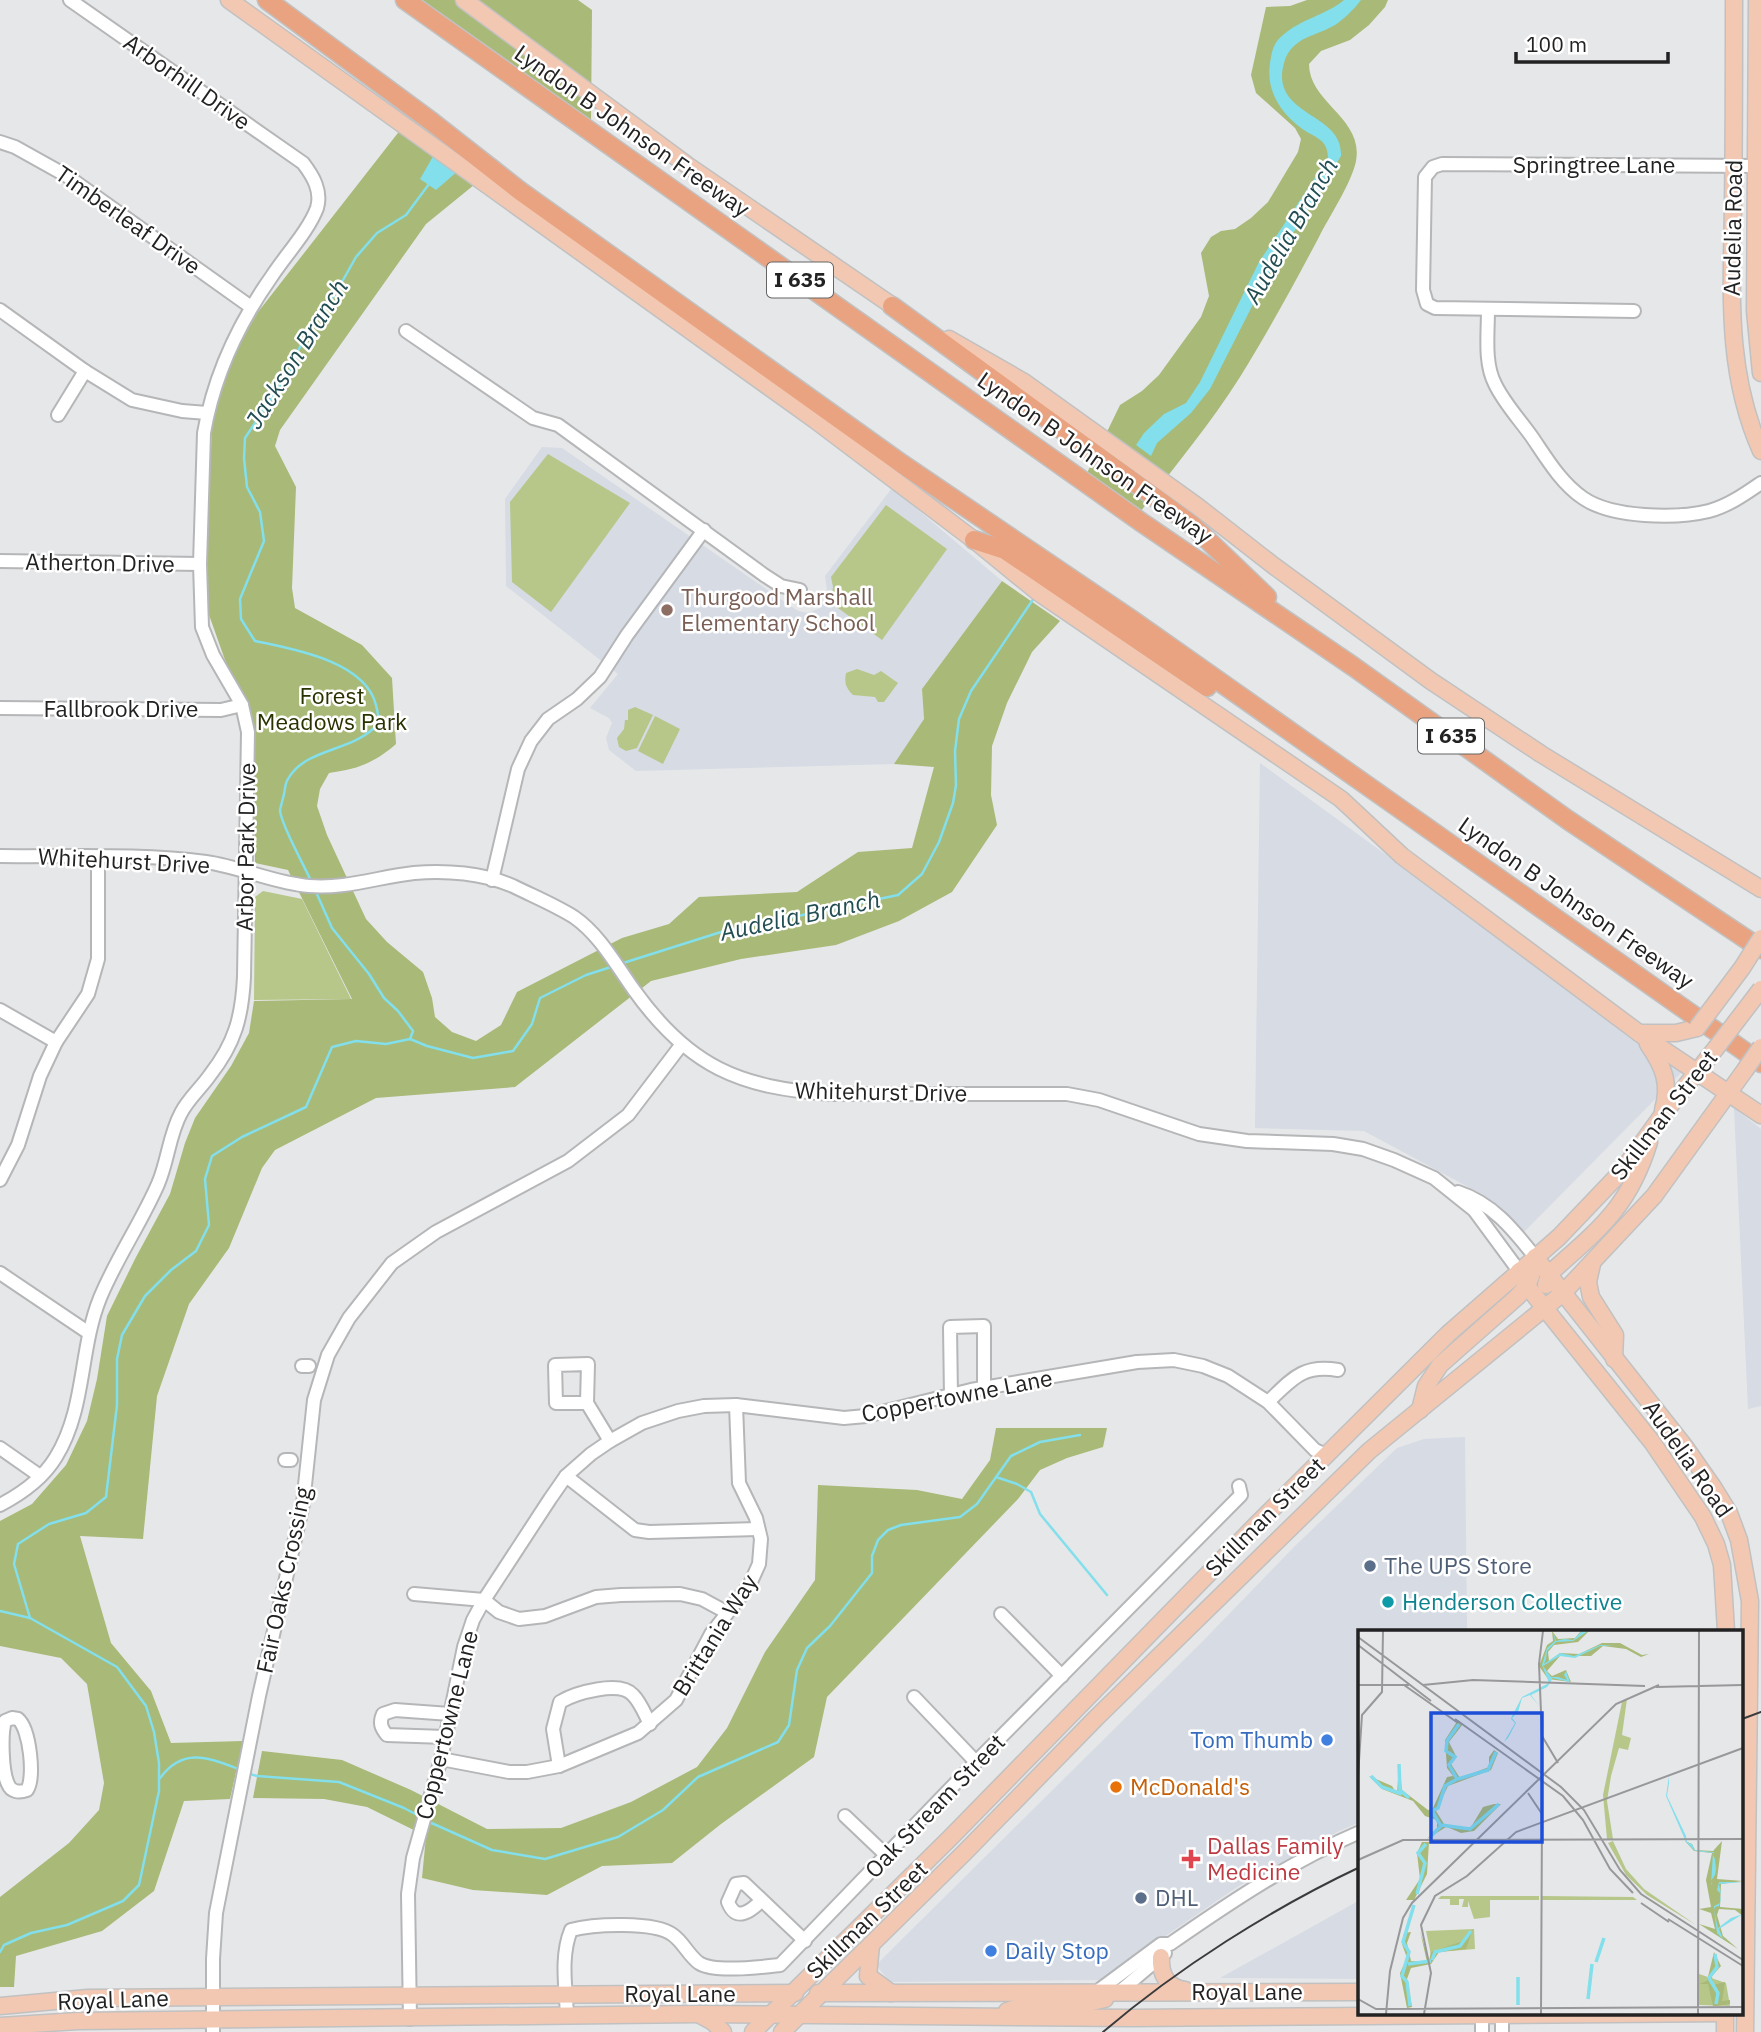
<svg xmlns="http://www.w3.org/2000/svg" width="1761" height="2032" viewBox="0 0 1761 2032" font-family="'IBM Plex Sans',sans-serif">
<rect width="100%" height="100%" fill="#e6e7e9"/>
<!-- built -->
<g fill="#d6dbe4">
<path d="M542 447 562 448 798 611 808 613 820 608 825 601 827 590 825 576 892 488 1002 581 922 689 924 719 894 764 636 771 609 750 606 738 612 723 609 718 590 708 618 674 506 586 505 499Z"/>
<path d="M1260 763 1683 1071 1519 1237 1485 1196 1364 1131 1255 1128Z"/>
<path d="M1734 1108 1761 1129V1406L1748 1409Z"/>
<path d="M1465 1437 1467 1631H1360V1822L1339 1831 1237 1887 1101 1980 890 1982 876 1965 1201 1643 1294 1547 1397 1448 1424 1439Z"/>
<path d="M1360 1900V1979L1220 1978Z"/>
</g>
<!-- green -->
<g fill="#b7c789">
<path d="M548 454 630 503 551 612 512 582 510 502Z"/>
<path d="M886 505 947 549 882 640 831 603 833 587 831 577Z"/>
<path d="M857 669 874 675 881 671 898 683 884 702H878L875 697 853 695C846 688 844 683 846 673Z"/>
<path d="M635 707 653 715 637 748 626 751 619 747 617 738 624 729 625 720H628V710Z"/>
<path d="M655 716 680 729 663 764 638 751Z"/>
<path d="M263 891 302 899 351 999 254 1000 255 897Z"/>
</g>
<!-- forest -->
<g fill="#a9b977">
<path d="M422 0H578L592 10 591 121 423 9Z"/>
<path d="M1307 0H1388L1385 7 1369 25 1350 40 1321 51 1309 64C1309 103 1364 118 1356 161 1352 182 1329 217 1319 237 1294 284 1268 332 1240 377 1211 423 1174 467 1141 511L1087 473 1120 405 1142 391 1159 375 1201 317 1209 296 1201 253 1211 237 1221 231 1235 229 1251 218 1268 202 1298 152 1301 139 1295 128 1256 93 1251 75 1266 7 1290 6Z"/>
<path d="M419 106 501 163 426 224 280 430 275 446 296 487 292 588 295 608 362 645 392 678 396 744C374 763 358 769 329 773L320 789 317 806 327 835 366 919 387 942 423 972 432 998 435 1017 452 1032 476 1041 501 1025 517 992 622 938 669 924 699 897 797 892 858 852 912 848 934 767 894 764 924 719 922 689 1002 581 1060 621 1032 652 1007 703 992 746 991 795 997 825 952 892 899 921 836 945 741 959 651 981 515 1087 376 1098 275 1150 262 1168 229 1248 189 1304 157 1396 143 1539 80 1536 111 1643 151 1691 171 1743 243 1741 230 1799 184 1801 154 1891 102 1931 16 1956 14 1987H0V1897L69 1843 99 1810 104 1783 87 1684 61 1658 0 1646V1521L32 1504 66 1465 87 1421 97 1379 107 1316 135 1259 170 1194 185 1143 195 1118 231 1066 249 1033 254 1001 352 999 288 870 255 863 252 716 225 660 208 612 207 547 212 426 227 366 258 312Z"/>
<path d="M996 1428H1107L1103 1447 1067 1458 1040 1470 1018 1499 827 1697 814 1757 721 1824 672 1863 602 1866 547 1895 473 1890 422 1878 426 1836 367 1807 324 1799 253 1798 262 1751 342 1760 411 1790 487 1829 561 1828 631 1802 697 1767 727 1728 765 1652 815 1580 818 1485 917 1490 962 1499 990 1460Z"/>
</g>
<!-- water -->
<g fill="#82dfeb">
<path d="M1344 0H1361C1355 8 1346 17 1338 23 1318 37 1292 35 1284 63 1269 117 1344 112 1341 156L1272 267 1210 389 1191 413 1157 443 1151 456 1136 445 1144 433 1164 414 1186 403 1200 382 1259 262 1328 158C1328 138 1314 138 1301 128 1280 112 1266 91 1270 63 1272 51 1273 43 1283 35 1301 19 1326 15 1344 0Z"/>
<path d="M439 146 466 164 436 190 420 179Z"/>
</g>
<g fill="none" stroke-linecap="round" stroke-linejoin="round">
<!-- stream -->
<g stroke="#82dfeb" stroke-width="2.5">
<path d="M312 883C305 867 280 823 280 810 281 805 283 799 284 794 285 790 285 783 288 779 305 749 347 752 373 729 381 722 378 714 376 705 365 661 293 649 255 641L241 619 240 599 264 541 260 512 247 487 244 458 245 438 289 372 309 326 334 296 356 257 377 233 406 215 429 184"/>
<path d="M620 964 721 932 898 895 922 874 939 842 953 803 956 785 955 751 959 719 971 691 1034 598"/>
<path d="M410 1039 427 1046 473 1058 513 1051 532 1024 540 998 586 975 614 966"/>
<path d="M996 1477 1017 1484 1031 1492 1040 1514 1107 1595"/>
<path d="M0 1611 30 1618"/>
<path d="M247 1773 257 1776 339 1782 404 1808 421 1817"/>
<path d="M160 1778C184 1746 209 1758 241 1770"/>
<path d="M427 1821 492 1850 545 1859 618 1837 663 1810 698 1777 778 1742 789 1725 797 1670 807 1648 830 1626 872 1573V1556L878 1540 888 1530 901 1525 960 1517 977 1504 1011 1456 1040 1442 1080 1435"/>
<path d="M0 1952 4 1945 31 1933 67 1925 123 1901 139 1885 159 1791V1763L154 1732 146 1706 117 1667 30 1618 14 1564 18 1544 49 1524 86 1513 106 1497 117 1405V1359L122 1335 145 1296 171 1270 196 1251 209 1225 205 1179 212 1156 242 1137 306 1107 332 1047 356 1041 386 1044 410 1039 413 1031 398 1011 384 998 369 974 332 928 316 892"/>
</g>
<!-- minor casing -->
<g stroke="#b5b6b8" stroke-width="16">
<g id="minor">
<path d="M0 142 15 147 67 176 251 307"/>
<path d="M0 310 85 371 132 400 182 411 207 413"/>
<path d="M1488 310C1488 334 1484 363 1495 384 1504 403 1520 420 1532 437 1547 459 1561 483 1583 498 1612 518 1676 519 1709 511 1728 506 1745 494 1761 483"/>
<path d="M1634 311 1435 308 1427 304 1423 290 1425 177 1433 167 1442 164 1756 166"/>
<path d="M406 331 533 418 558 425 764 575 781 586 800 590"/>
<path d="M58 415 85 371"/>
<path d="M0 561 200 564"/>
<path d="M0 708 221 710 242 705"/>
<path d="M0 856C68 857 139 853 206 862 241 867 274 883 309 886 346 889 378 877 414 873 446 870 483 873 513 886 533 896 555 905 574 917 600 935 616 965 634 990 689 1067 740 1088 831 1094H1067L1099 1100 1199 1134 1247 1141 1333 1144 1363 1149 1394 1160 1434 1178 1474 1210 1519 1271"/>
<path d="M492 880 518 769 531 741 548 719 577 699 600 677 627 635 704 530"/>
<path d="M0 1010 56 1042"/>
<path d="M0 1180 18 1145 40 1076 56 1042 88 994 98 959V857"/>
<path d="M1458 1192C1492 1203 1513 1229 1535 1257"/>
<path d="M0 1273 89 1333"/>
<path d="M302 1366H309"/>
<path d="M951 1396 950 1327 984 1326V1388"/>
<path d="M1268 1402C1292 1379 1303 1364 1338 1370"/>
<path d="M587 1403 588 1364 555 1365 556 1403H587L610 1441"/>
<path d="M0 1448 40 1476"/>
<path d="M285 1460H291"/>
<path d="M566 1476 635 1530 649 1532 758 1529"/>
<path d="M0 1505C21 1494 44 1477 56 1457 86 1408 79 1350 100 1298 116 1259 141 1223 158 1184 168 1161 169 1135 181 1113 188 1099 201 1088 210 1075 235 1043 242 1017 244 977L248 732 242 705 213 655 202 627 200 564 204 433C214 375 238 324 272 276 285 256 309 230 317 208 322 191 313 176 303 163L70 0"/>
<path d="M414 1594 484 1600 499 1612 519 1619 545 1616 596 1597 621 1595 680 1594 702 1599 726 1612"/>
<path d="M1001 1614 1062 1676"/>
<path d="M914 1697 976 1762"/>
<path d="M12 1718 18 1719C30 1729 35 1778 27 1790 19 1793 11 1792 8 1784 2 1772 1 1734 5 1721Z"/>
<path d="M445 1737 387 1735C381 1728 379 1723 383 1714L395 1710 450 1714"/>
<path d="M441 1759 509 1772H527L559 1766 638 1733 676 1700 711 1634 750 1584 759 1564 761 1539 756 1518 739 1483 736 1405"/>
<path d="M559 1766 553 1729 560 1702C575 1693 620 1680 633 1695 641 1703 645 1715 650 1724"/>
<path d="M845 1816 886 1855"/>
<path d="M762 1900C751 1911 736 1923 728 1902L736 1884 744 1883 805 1941"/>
<path d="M1095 1993 1161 1944H1170C1232 1901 1290 1862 1360 1832"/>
<path d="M1118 1993 1165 1953"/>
<path d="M1502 2013V2032"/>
<path d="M567 2016C566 1988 560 1957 571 1930 593 1924 655 1921 673 1935 683 1942 689 1956 699 1963 714 1973 762 1967 780 1965L976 1762 1241 1495 1239 1486"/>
<path d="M410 2019 408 1894 413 1858 441 1759 464 1647 473 1620 484 1600 550 1499 566 1476 591 1454 610 1441 642 1423 678 1411 704 1406 736 1405 844 1418 866 1416 971 1390 1137 1362 1174 1360 1203 1366 1228 1376 1268 1402 1315 1450 1326 1455"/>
<path d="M213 2032V1959L216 1913 259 1696 303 1504 314 1400 328 1355 349 1318 392 1263 436 1232 568 1161 628 1115 682 1044"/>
<path d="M1482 2032V2013"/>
</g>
</g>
<!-- major casing -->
<g stroke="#c1c1c1" stroke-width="19">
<g id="major">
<path d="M229 0 815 420 974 540 1039 593 1341 799 1402 856 1643 1036 1761 1115"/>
<path d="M464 0 687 165 903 313"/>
<path d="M1734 0C1734 68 1734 136 1733 204 1732 290 1725 370 1761 451"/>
<path d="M1757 0 1755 311 1761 373"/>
<path d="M949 339 1024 382 1197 506 1274 566 1431 681 1541 754 1761 889"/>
<path d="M1639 1033H1676L1697 1028"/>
<path d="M1648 1044C1663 1066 1671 1083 1663 1110"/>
<path d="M1535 1257 1685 1447 1713 1487 1729 1513 1739 1540 1750 1601 1745 2032"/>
<path d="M1592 1264 1588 1282 1591 1297 1615 1335 1614 1359"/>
<path d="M1519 1271 1527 1286 1652 1442 1703 1517 1716 1544 1722 1565 1726 1631"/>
<path d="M1546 1285 1549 1274C1598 1230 1629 1208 1649 1142"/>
<path d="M1420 1410 1426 1386 1440 1365 1517 1297 1527 1286 1531 1276"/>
<path d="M871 1945 868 1976 891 1993"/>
<path d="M1161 1957C1160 1974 1167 1988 1185 1990"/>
<path d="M818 1993 1360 1992"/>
<path d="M0 2006 88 1998 795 1993"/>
<path d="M1007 2011 1027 2005 1083 2004 1105 1999"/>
<path d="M700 2015 713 2022 723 2032"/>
<path d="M0 2026 78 2021 697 2014 1131 2018 1725 2013"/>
<path d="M753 2032 950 1838 1257 1524 1448 1334 1559 1237 1622 1171 1661 1117 1716 1048"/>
<path d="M782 2032 964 1853 1096 1718 1369 1451 1563 1293 1654 1196 1745 1070"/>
<path d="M1725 2032V2013"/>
</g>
</g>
<!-- highway casing -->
<g stroke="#c1c1c1" stroke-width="21">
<g id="highway">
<path d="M267 0 432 122 520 191 902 464 1132 620 1761 1063"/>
<path d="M405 0 1141 522 1354 667 1568 820 1761 949"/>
<path d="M892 306 1153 496 1192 525 1267 597"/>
<path d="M974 540 1005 550 1207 687"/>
</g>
</g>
<!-- minor -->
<use href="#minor" stroke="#fff" stroke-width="12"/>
<!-- major -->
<use href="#major" stroke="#f2c8b3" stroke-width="16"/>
<!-- highway -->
<use href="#highway" stroke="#e9a380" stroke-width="18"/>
<!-- tram -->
<g stroke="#3b3b3c" stroke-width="2">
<path d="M1742 1719 1761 1712"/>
<path d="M1103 2032C1178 1968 1271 1909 1360 1867"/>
</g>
<!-- major-bridge casing -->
<g stroke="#c1c1c1" stroke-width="19" stroke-linecap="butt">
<g id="major-bridge">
<path d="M1697 1028 1742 968 1761 938"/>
<path d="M1716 1048 1761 989"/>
<path d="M1745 1070 1761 1047"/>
</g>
</g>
<!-- major-bridge -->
<use href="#major-bridge" stroke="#f2c8b3" stroke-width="16"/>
</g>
<!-- markers -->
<circle fill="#8d6e63" stroke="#fff" stroke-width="2.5" cx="667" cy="610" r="7"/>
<g fill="#5c6f8a" stroke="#fff" stroke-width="2.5">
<circle cx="1370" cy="1566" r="7"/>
<circle cx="1141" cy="1898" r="7"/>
</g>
<circle fill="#0f9aa8" stroke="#fff" stroke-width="2.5" cx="1388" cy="1602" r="7"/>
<g fill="#3f7fe0" stroke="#fff" stroke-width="2.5">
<circle cx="1327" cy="1740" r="7"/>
<circle cx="991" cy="1951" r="7"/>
</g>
<circle fill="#e8710a" stroke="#fff" stroke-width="2.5" cx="1116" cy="1787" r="7"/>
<path fill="#e0444e" stroke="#fff" stroke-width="2.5" d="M1187.5 1848.5h7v7h7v7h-7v7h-7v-7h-7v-7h7z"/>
<g text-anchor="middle" stroke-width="5" stroke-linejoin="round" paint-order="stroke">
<!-- shield labels -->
<g fill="#fff" stroke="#646465" stroke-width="2">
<rect x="767" y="262.5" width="66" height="35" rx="5"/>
<rect x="1418" y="718.5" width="66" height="35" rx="5"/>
</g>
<g font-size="21" font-weight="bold" fill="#222223">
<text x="800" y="287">I 635</text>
<text x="1451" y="743">I 635</text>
</g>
<!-- street labels -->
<g font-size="23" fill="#222223" stroke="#fff">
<text transform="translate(187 82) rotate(35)" y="8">Arborhill Drive</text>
<text transform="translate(632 131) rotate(35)" y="8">Lyndon B Johnson Freeway</text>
<text x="1594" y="173">Springtree Lane</text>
<text transform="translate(128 220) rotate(35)" y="8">Timberleaf Drive</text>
<text transform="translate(1733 228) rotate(-89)" y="8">Audelia Road</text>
<text transform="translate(1095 458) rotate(35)" y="8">Lyndon B Johnson Freeway</text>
<text transform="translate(100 563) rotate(1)" y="8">Atherton Drive</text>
<text x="121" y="717">Fallbrook Drive</text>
<text transform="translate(246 847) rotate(-89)" y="8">Arbor Park Drive</text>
<text transform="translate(124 861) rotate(3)" y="8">Whitehurst Drive</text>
<text transform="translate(1576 903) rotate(35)" y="8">Lyndon B Johnson Freeway</text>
<text transform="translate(881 1092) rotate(1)" y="8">Whitehurst Drive</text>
<text transform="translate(1664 1115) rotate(-52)" y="8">Skillman Street</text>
<text transform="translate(957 1396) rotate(-11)" y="8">Coppertowne Lane</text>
<text transform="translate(1688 1459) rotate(55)" y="8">Audelia Road</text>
<text transform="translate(1265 1517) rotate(-45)" y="8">Skillman Street</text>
<text transform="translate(284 1580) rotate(-78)" y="8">Fair Oaks Crossing</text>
<text transform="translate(715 1635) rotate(-58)" y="8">Brittania Way</text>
<text transform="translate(447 1725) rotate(-76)" y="8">Coppertowne Lane</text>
<text transform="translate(935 1806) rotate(-46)" y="8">Oak Stream Street</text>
<text transform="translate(867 1920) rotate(-44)" y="8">Skillman Street</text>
<text x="1247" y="2000">Royal Lane</text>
<text x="680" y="2002">Royal Lane</text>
<text transform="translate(113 2000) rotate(-2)" y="8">Royal Lane</text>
</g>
<!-- education labels -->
<g font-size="23" fill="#785e54" stroke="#fff" text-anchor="start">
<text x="681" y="605">Thurgood Marshall<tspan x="681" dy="26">Elementary School</tspan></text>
</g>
<!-- park labels -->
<g font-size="23" fill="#293300" stroke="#fff">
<text x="332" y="704">Forest<tspan x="332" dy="26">Meadows Park</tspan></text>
</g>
<!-- service labels -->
<g font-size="23" fill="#4e5e75" stroke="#fff" text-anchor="start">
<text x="1384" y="1574">The UPS Store</text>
<text x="1155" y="1906">DHL</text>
</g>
<!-- culture labels -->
<g font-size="23" fill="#0d838f" stroke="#fff" text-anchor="start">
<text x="1402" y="1610">Henderson Collective</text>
</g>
<!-- shop labels -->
<g font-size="23" fill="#366cbe" stroke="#fff" text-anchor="end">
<text x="1313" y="1748">Tom Thumb</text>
<text x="1005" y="1959" text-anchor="start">Daily Stop</text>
</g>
<!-- food labels -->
<g font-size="23" fill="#c56008" stroke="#fff" text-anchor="start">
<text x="1130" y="1795">McDonald's</text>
</g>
<!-- health labels -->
<g font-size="23" fill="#be3a42" stroke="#fff" text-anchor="start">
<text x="1207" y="1854">Dallas Family<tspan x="1207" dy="26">Medicine</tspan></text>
</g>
<!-- water labels -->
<g font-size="24" font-style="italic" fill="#224d52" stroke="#fff">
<text transform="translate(1291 231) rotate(-60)" y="8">Audelia Branch</text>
<text transform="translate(297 354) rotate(-58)" y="8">Jackson Branch</text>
<text transform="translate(800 916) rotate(-12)" y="8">Audelia Branch</text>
</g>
</g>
<!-- overview -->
<g transform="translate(1358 1630)">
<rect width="385" height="385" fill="#e6e7e9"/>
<path d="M269 69 264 105 273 108 270 120 261 118 253 146 249 171 255 209H249L245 165 264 72ZM255 211 268 239 286 259 338 295 289 265 268 245 250 213ZM83 266H181V270H132V287L116 289 110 271V277H104L106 269H101V275H92V269H80ZM184 266 275 267 279 270H184ZM116 299 117 319 81 322 74 330 68 301ZM341 344 368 353 372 376 341 375Z" fill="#b7c789"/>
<path d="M194 1 200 9 217 8 223 1H231L220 12 196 15 190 22 191 31 202 23 221 24 244 13H262L284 25 291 24 283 27 268 19 245 16 233 26H202L189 41 194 46 208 40 213 52 190 49 181 36 189 15 195 11ZM100 90 105 94 91 112 98 126 93 134 102 148 131 137V127L136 120 140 123 133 140 90 156 78 181 88 197 69 209 79 198V190L67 186 55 171 24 159 11 146 34 156 39 164 41 134 44 160 70 180 75 178 89 147 95 146 89 138 87 110ZM136 174H143L116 201 103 203 89 197H113L125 177ZM327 211 334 214 337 220 355 221 364 211 359 249 385 251 363 254 362 277 385 279V286L377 280 361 279 359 285 365 306 380 319 341 294 357 299 353 283 341 279 353 277 348 250 354 223 336 221ZM64 212H71L69 244 56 270H48L62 249 59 223ZM115 299 108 319 81 322 73 334 53 338 49 349 54 377 49 378 42 343 49 328 44 314 46 303 53 302 49 313 53 331 69 332 62 301 71 331 73 322 108 310ZM356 322 363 336 354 346 355 355 367 352 364 371 372 370V374L359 376H355L350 354H341L349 351Z" fill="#a9b977"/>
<path d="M195 1 198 11 206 9 215 10 224 1H230L215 11 198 12 189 21 188 29 186 34 202 23 216 26 242 15 257 16H242L217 28 202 26 185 36 193 47H200L209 50 206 45 208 41 212 52 194 48 193 52 189 57 173 65 182 77 172 65 164 68 160 82 154 88 158 93 150 108 146 112 157 93 153 89 154 86 164 67 191 53 184 35 189 18 197 11ZM311 146V153L309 166 328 206 329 212 334 214 337 220 354 222H356L360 211 355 225 357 229 358 239 357 245 353 251 354 255 359 260 361 252H385L361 254 363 264V270L361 276 357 277 356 280 360 298 373 288 385 284 361 299 365 309 359 303 356 280V276L362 273 363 264 353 254 355 223 337 221 328 212 308 166Z" fill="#82dfeb"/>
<path fill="none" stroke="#82dfeb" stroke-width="3.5" d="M41 134 42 160 51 168M13 146 24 157 44 164M100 149 130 140 138 122M83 195 112 199 141 174M73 206 83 196 74 181 80 178 87 156 99 149 91 135 97 127 88 121 89 111 101 94M59 264 67 233 60 223 68 214M357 324 359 337 351 348 360 363 358 374M74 330 77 322 102 316 113 301M238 332 246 308M50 334 73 331M230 369 234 334M160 375V347M52 376 49 352 44 346 51 322 45 312 56 275"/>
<path fill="none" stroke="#98989a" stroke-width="2" d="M185 1 181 34 184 106 200 133M0 7 203 157 226 180 262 240 283 264 385 330M0 15 73 71M0 55H51M46 55 100 93M65 55 115 50 287 56M298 57 385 55M97 89 205 166 225 190 252 239 275 263M0 146 4 85 24 62 25 1M170 163 184 184 183 384M0 230 45 210 385 209M283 273 311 292M310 289 385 336M0 369 18 379 385 377M28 384 32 341 45 288 54 273 258 74 301 55M66 384 73 343 63 295 77 266 109 246 158 202 385 118M340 384 341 1"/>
<path fill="#1d4ed8" fill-opacity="0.15" stroke="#1d4ed8" stroke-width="3.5" d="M73 83H184V212H73Z"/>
<rect width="385" height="385" fill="none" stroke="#222223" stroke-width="3.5"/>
</g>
<!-- scale -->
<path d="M1516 52v10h152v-10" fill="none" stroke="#222223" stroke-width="3.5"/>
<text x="1526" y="52" font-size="21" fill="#222223" stroke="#ffffff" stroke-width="5" paint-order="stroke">100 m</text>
</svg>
